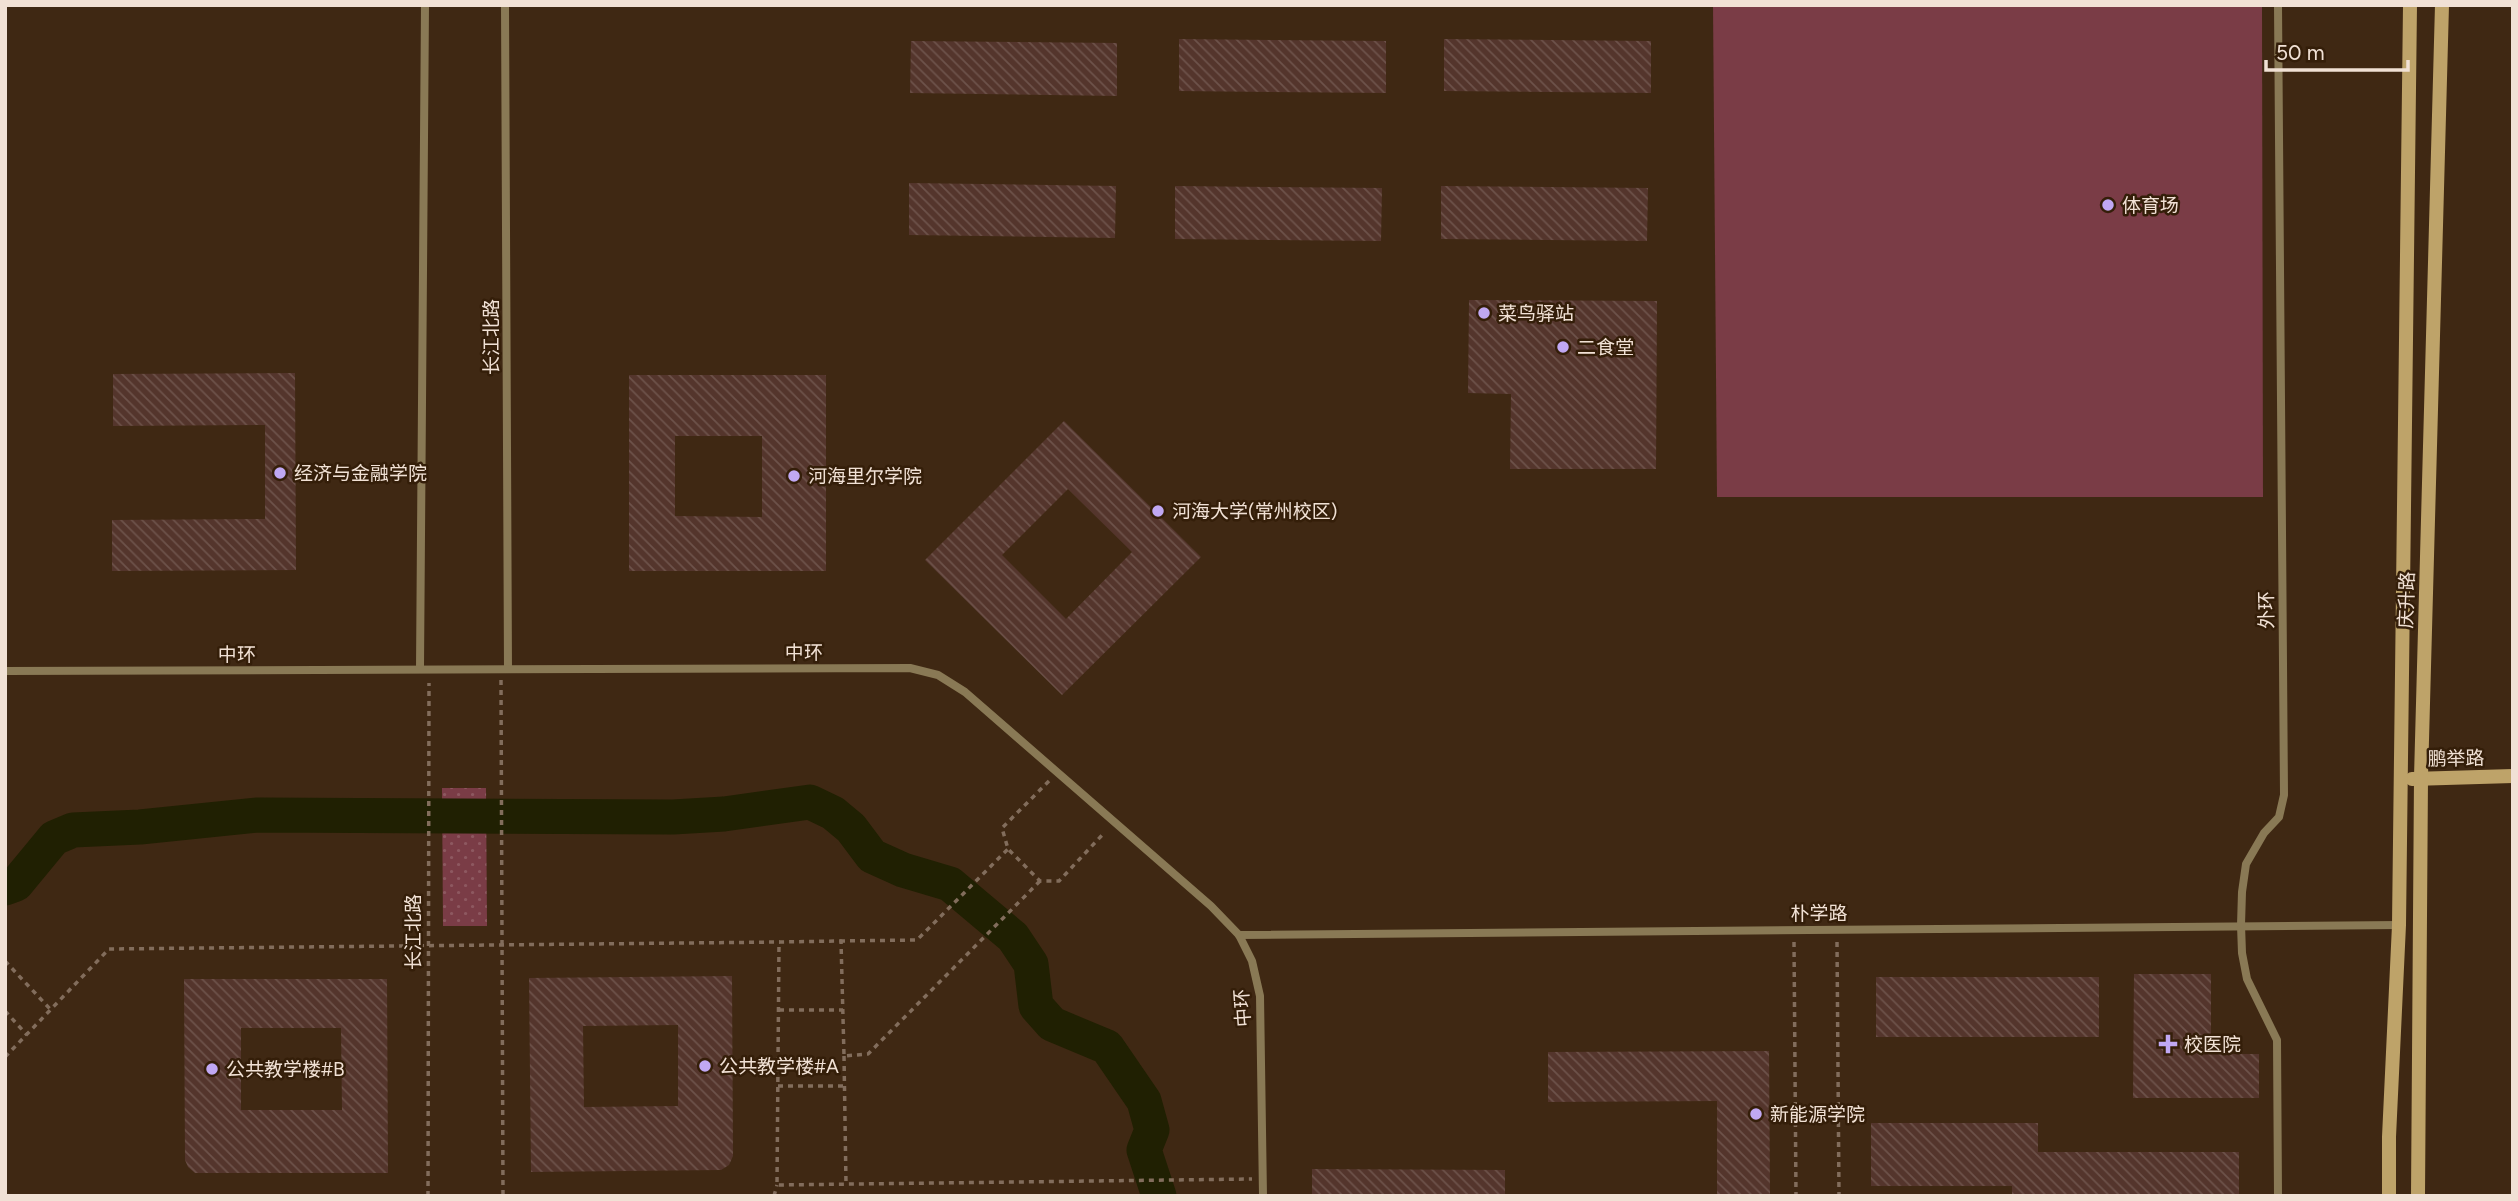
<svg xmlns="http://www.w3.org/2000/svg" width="2518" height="1201" viewBox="0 0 2518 1201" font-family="Figtree,'Noto Sans SC',sans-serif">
<defs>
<pattern id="grass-dots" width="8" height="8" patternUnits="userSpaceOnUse" patternTransform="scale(1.75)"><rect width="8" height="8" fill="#7a3c46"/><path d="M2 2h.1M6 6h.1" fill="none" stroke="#8d5860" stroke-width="1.8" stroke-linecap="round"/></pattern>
<pattern id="building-back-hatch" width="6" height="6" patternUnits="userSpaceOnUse" patternTransform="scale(1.75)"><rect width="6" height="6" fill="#54352c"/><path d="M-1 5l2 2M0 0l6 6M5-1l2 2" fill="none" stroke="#6d524a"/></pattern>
</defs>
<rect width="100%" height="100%" fill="#3f2813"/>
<!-- grass -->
<path fill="url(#grass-dots)" d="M442 788H486L487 926H443Z"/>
<!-- pitch -->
<path fill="#7a3c46" d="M1713 5H2262L2263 497H1717Z"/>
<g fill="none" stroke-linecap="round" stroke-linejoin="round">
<!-- river -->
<path stroke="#202002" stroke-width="35" d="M5 888 16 884 54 838 73 830 140 827 258 815 673 817 724 814 810 802 833 813 851 828 872 856 903 870 950 884 1013 937 1031 964 1036 1006 1052 1024 1107 1047 1144 1101 1152 1130 1144 1150 1159 1196"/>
</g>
<!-- building -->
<g fill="url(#building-back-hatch)" fill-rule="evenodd">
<path d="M1179 39 1386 41V93L1179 91Z"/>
<path d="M1444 39 1651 41V93L1444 91Z"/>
<path d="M911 41 1117 43V96L910 93Z"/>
<path d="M909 183 1116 186 1115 238 909 235Z"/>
<path d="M1175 186 1382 188 1381 241 1175 239Z"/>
<path d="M1441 186 1648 188 1647 241 1441 239Z"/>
<path d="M1469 300 1657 301 1656 469H1510L1511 394 1468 393Z"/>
<path d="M295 373 296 570 112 571V520L265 519V425L113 426V374Z"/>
<path d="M629 375H826V571H629ZM675 436H762V517L675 516Z"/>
<path d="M1064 421 1201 557 1062 695 925 560ZM1068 489 1132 552 1066 619 1002 555Z"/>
<path d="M2134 974H2211V1054H2259V1098H2133Z"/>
<path d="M732 976 733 1156 729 1165 721 1170 531 1172 529 978ZM678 1025V1106L584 1107 583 1026Z"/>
<rect x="1876" y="977" width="223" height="60"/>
<path d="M184 979H387L388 1173H195L188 1167 185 1160ZM241 1028H341L342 1110H241Z"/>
<path d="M1769 1051 1770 1196H1717V1101L1548 1102V1052Z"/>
<path d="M1871 1123H2038V1152H2239V1196H2012V1186H1871Z"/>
<path d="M1312 1169 1505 1170V1196H1312Z"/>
</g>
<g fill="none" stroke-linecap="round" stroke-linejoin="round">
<!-- path -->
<g stroke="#826d5c" stroke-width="3.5" stroke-dasharray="5 5" stroke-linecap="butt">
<path d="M501 680 503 1196"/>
<path d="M1049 781 1002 828 1008 849 1040 881H1059L1105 832"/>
<path d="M1040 881 868 1054 844 1056 841 941 779 942 777 1185 1252 1179"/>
<path d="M840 941 917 940 1008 849"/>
<path d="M1794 942 1796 1196"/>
<path d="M1837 942 1839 1196"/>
<path d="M5 961 51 1010"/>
<path d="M779 1010H843"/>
<path d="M5 1011 27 1035"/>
<path d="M844 1056 846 1184"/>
<path d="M5 1057 109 949 780 942"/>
<path d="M778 1086H844"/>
<path d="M428 1196 429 683"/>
<path d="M774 1196 777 1185"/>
</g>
<!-- lane -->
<g stroke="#897955" stroke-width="8">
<path d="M505 5 508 669"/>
<path d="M420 668 425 5"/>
<path d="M5 671 910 668 938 675 965 692 1211 906 1239 935 1252 961 1260 996 1263 1196"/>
<path d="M1239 935 2399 925"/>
<path d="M2278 1196 2277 1040 2247 979 2242 953 2241 925 2242 892 2246 864 2264 833 2279 817 2284 795 2278 5"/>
</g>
<!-- secondary -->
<g stroke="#bea369" stroke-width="14">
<path d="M2412 779 2513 776"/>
<path d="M2389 1196V1137L2399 925 2410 5"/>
<path d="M2418 1196 2421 777 2442 5"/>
</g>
</g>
<!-- markers -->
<g fill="#c0a8f3" stroke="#341e09" stroke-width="2.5">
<circle cx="2108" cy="205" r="7"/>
<circle cx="1484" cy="313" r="7"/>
<circle cx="1563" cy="347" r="7"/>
<circle cx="280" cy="473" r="7"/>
<circle cx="794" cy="476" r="7"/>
<circle cx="1158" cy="511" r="7"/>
<path d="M2164.5 1033.5h7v7h7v7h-7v7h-7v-7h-7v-7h7z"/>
<circle cx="705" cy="1066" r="7"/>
<circle cx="212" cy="1069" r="7"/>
<circle cx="1756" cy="1114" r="7"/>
</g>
<g text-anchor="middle" stroke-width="5" stroke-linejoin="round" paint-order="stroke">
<!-- poi labels -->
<g font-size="19" fill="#f1e1d5" stroke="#341e09" text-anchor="start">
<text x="2122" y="212">体育场</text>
<text x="1498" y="320">菜鸟驿站</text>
<text x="1577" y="354">二食堂</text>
<text x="294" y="480">经济与金融学院</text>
<text x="808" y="483">河海里尔学院</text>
<text x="1172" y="518">河海大学(常州校区)</text>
<text x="2184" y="1051">校医院</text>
<text x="719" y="1073">公共教学楼#A</text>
<text x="226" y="1076">公共教学楼#B</text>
<text x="1770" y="1121">新能源学院</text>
</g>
<!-- street labels -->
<g font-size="19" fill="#f1e1d5" stroke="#341e09">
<text transform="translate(491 337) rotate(-90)" y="7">长江北路</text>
<text transform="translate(2406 600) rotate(-88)" y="7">庆升路</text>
<text transform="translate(2266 610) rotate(-91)" y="7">外环</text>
<text x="804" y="659">中环</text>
<text x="237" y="661">中环</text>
<text transform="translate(2456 758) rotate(-1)" y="7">鹏举路</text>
<text x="1819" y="920">朴学路</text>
<text transform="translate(413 932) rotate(-90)" y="7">长江北路</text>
<text transform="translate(1242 1008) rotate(-94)" y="7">中环</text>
</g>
</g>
<!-- border -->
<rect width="2518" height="1201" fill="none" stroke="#f1e1d5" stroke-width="14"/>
<!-- scale -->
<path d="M2266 60v10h142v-10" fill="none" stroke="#f1e1d5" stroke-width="3.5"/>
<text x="2276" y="60" font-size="21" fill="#f1e1d5" stroke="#341e09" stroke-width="5" paint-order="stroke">50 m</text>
</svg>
